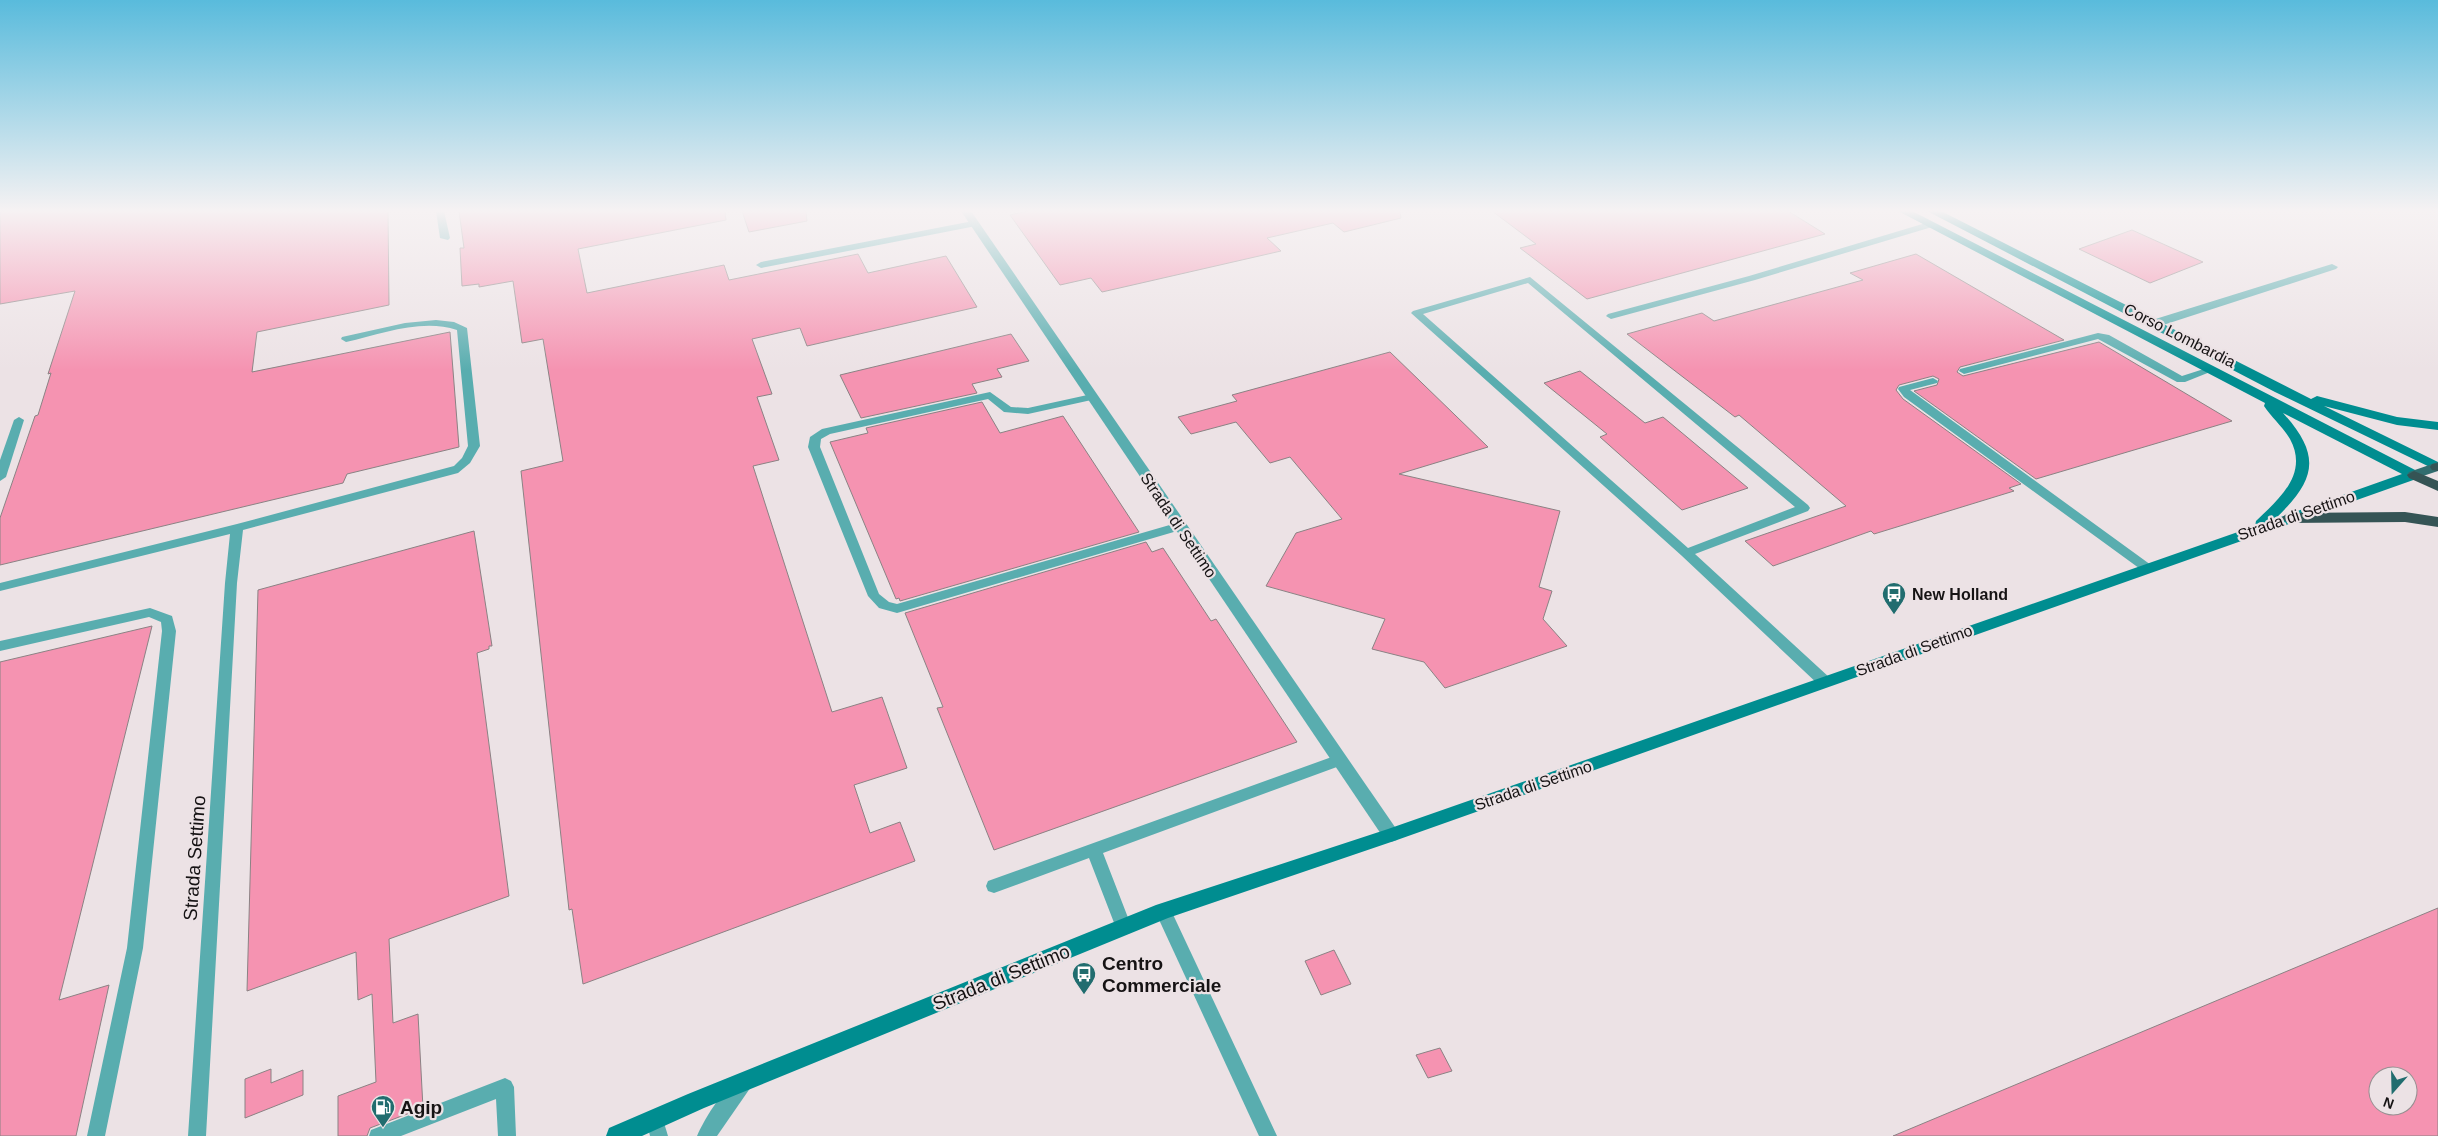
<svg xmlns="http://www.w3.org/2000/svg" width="2438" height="1136" viewBox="0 0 2438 1136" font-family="Arial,sans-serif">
<rect width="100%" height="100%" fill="#ece2e5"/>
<!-- building -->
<g fill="#f593b1" stroke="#8b8284" fill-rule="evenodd">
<path d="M0 211H388L389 305 257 332 252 372 450 332 459 447 347 474 343 483 0 565V518L35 416 38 415 51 373 48 374 75 291 0 304Z"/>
<path d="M459 211H725L726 220 578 249 587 293 724 265 729 280 858 254 868 273 946 256 977 307 807 346 800 328 752 339 772 394 757 397 779 460 753 466 832 712 882 697 907 768 854 785 870 833 900 822 915 861 583 984 572 909 569 910 521 471 563 461 543 339 522 343 513 281 479 287V284L462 286 460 248H464Z"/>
<path d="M742 211H806L807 221 749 232Z"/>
<path d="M1028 211H1400L1401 218 1344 232 1333 223 1267 238 1281 251 1102 292 1091 278 1060 285 1010 215Z"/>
<path d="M1492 211H1788L1825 234 1587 299 1520 248 1536 244Z"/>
<path d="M2132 230 2203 262 2150 283 2079 249Z"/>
<path d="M1916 254 2064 340 1960 367 1957 372 1963 376 2099 342 2232 421 2036 479 1914 391 1937 385 1939 379 1933 376 1899 385 1896 390 1903 399 2021 484 2009 488 2014 491 1874 534 1871 531 1773 566 1745 541 1846 506 1739 415 1735 417 1627 334 1702 313 1714 321 1863 280 1850 273Z"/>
<path d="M1011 334 1029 361 997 369 1002 377 972 384 977 393 861 418 840 375Z"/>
<path d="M1390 352 1488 447 1399 474 1560 511 1539 587 1552 591 1543 619 1567 646 1445 688 1424 662 1372 649 1385 619 1266 586 1296 533 1342 519 1290 457 1270 463 1236 422 1191 434 1178 417 1237 401 1232 395Z"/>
<path d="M1580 371 1645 423 1663 417 1748 488 1682 510 1600 437 1607 434 1544 383Z"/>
<path d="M982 402 1000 433 1063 416 1139 532 900 601 899 598 896 599 830 442 868 433 866 428Z"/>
<path d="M474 531 492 646H489V649L477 653 509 896 389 939 393 1023 418 1014 423 1108 370 1128 367 1136H338V1096L376 1082 372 994 358 1000 356 952 247 991 258 590Z"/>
<path d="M1146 542 1152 552 1163 548 1211 621 1216 619 1297 742 994 850 937 708 943 707 905 613Z"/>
<path d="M152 626 59 1000 109 985 76 1136H0V662Z"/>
<path d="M2438 908V1136H1893ZM2378 1076H2408V1106H2378Z"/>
<path d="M1334 950 1351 984 1321 995 1305 961Z"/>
<path d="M1440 1048 1452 1071 1428 1078 1416 1055Z"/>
<path d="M271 1069V1083L303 1070V1095L245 1118V1079Z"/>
</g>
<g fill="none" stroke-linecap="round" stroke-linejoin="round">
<!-- lane -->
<g fill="#59adaf" fill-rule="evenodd">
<path d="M436 211H444L450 238 448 240 440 238Z"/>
<path d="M973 221 977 224 976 226 761 268 756 265 761 262Z"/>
<path d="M1929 222 1932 223V227L1755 280 1611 319 1606 316 1608 314 1749 276Z"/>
<path d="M1530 277 1808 505 1810 508 1808 511 1695 554 1830 678 1832 682 1830 686H1820L1682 556 1411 313 1413 311ZM1528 283 1795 507 1688 548 1423 314Z"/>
<path d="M436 320 454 322 467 328 480 446 470 463 458 473 243 530 237 583 206 1136H188L225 583 230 534 0 591V583L237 524 454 466 462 458 468 446 457 330C422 318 381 334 346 342L341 339 342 337 405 323Z"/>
<path d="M2098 333 2109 335 2182 376 2210 367 2215 370 2185 382H2177L2098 339 1964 374 1959 371 1960 369Z"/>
<path d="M1933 378 1938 381 1937 383 1910 390 2151 565 2153 568 2151 571H2143L1904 397 1898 389 1899 387Z"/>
<path d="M990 392 1011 407 1028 408 1092 394 1097 397 1096 399 1028 414 1004 412 988 399 830 434 821 439 820 447 879 594 889 602 897 604 1180 522 1186 526 1184 529 897 613 879 608 868 596 808 447 810 437 822 429Z"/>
<path d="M19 417 24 420 6 477 0 481V460L14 420Z"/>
<path d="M150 608 172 616 176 631 143 948 105 1136H87L127 948 162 631 161 622 149 617 0 651V641Z"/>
<path d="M1340 754 1345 756 1347 760 1345 764 1103 853 1132 928 1130 933 1124 935 1118 933 1089 858 994 893 988 891 986 886 988 881Z"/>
<path d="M1163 904 1169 906 1277 1136H1259L1155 911 1157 906Z"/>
<path d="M744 1075 750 1078 753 1084 717 1136H697C704 1119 727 1082 744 1075Z"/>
<path d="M505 1078 511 1081 514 1087 516 1136H498L496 1099 401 1136H369L371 1130Z"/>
<path d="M655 1110 661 1113 668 1136H650L646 1119 649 1113Z"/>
</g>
<!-- street -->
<g fill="#59adaf" fill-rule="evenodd">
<path d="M961 211H971L1397 830 1400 835 1397 840 1391 842 1385 840Z"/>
<path d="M2332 264 2338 267 2336 269 2157 327H2149L2147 324 2149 321Z"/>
</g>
<!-- secondary -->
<g fill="#008d90" fill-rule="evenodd">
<path d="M1898 211H1912L2419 472 2421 475 2419 478 1397 840 1168 918 704 1108 642 1136H606L609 1128 688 1094 1156 905 1388 829 2255 526 2256 521C2279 499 2309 474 2290 439 2283 427 2272 418 2264 406L2265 403ZM2283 413 2402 474 2275 519C2316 480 2322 456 2283 413Z"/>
<path d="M1927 211H1941L2311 399 2317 396 2397 417 2438 422V430L2397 425 2324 406 2438 462V471L2275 392Z"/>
</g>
<!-- primary -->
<path fill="#316d6f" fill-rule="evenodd" d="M2438 462V471L2414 479 2407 475 2409 472Z"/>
<!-- highway -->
<g fill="#355455" fill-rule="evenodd">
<path d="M2438 463V471L2432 470 2430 467 2432 464Z"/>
<path d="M2414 471 2438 481V491L2409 478 2407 475Z"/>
<path d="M2405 512 2438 517V527L2405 522 2288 523 2281 518 2288 513Z"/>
</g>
</g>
<!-- sky -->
<linearGradient id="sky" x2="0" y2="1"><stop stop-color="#59bbdc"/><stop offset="0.57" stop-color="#f6f2f3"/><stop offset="1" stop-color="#f6f2f3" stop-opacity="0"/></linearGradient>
<rect width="2438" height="370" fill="url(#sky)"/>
<!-- icons -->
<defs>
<g id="bus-pin" transform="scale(1.25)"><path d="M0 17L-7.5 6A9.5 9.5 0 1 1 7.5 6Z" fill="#216d6f" stroke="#ece2e5"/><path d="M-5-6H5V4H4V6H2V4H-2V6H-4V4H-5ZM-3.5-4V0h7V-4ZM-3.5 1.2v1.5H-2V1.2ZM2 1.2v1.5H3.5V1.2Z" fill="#fff"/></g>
<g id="fuel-pin" transform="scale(1.25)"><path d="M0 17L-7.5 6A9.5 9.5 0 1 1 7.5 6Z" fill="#216d6f" stroke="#ece2e5"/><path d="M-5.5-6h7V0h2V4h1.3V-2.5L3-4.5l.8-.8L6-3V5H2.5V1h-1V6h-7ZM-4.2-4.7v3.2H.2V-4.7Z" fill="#fff"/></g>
</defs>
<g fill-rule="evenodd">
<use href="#bus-pin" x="1894" y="594"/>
<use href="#bus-pin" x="1084" y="974"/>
<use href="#fuel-pin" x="383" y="1107"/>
</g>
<g text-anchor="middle" stroke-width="4.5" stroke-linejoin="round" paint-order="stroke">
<!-- street labels -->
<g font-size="16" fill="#161314" stroke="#ece2e5">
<text transform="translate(2180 335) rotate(27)" y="6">Corso Lombardia</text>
<text transform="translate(2296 515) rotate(-19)" y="6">Strada di Settimo</text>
<text transform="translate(1179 525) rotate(56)" y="6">Strada di Settimo</text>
<text transform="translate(1914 650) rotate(-20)" y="6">Strada di Settimo</text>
<text transform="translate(1533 785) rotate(-19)" y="6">Strada di Settimo</text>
</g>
<!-- poi labels -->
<g font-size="16" font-weight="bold" fill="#161314" stroke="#ece2e5" text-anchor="start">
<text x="1912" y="600">New Holland</text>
</g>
<!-- near-street labels -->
<g font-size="19" fill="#161314" stroke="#ece2e5">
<text transform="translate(194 858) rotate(-86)" y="7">Strada Settimo</text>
<text transform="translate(1001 977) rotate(-22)" y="7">Strada di Settimo</text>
</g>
<!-- near-poi labels -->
<g font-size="19" font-weight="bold" fill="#161314" stroke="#ece2e5" text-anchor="start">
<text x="1102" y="970">Centro<tspan x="1102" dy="22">Commerciale</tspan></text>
<text x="400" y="1114">Agip</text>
</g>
</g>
<!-- north arrow -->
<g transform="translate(2393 1091) rotate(200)"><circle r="24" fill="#ece2e5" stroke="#968f91"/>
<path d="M0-4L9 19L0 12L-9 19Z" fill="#216d6f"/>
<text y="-8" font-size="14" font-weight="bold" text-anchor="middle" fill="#161314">N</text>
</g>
</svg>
